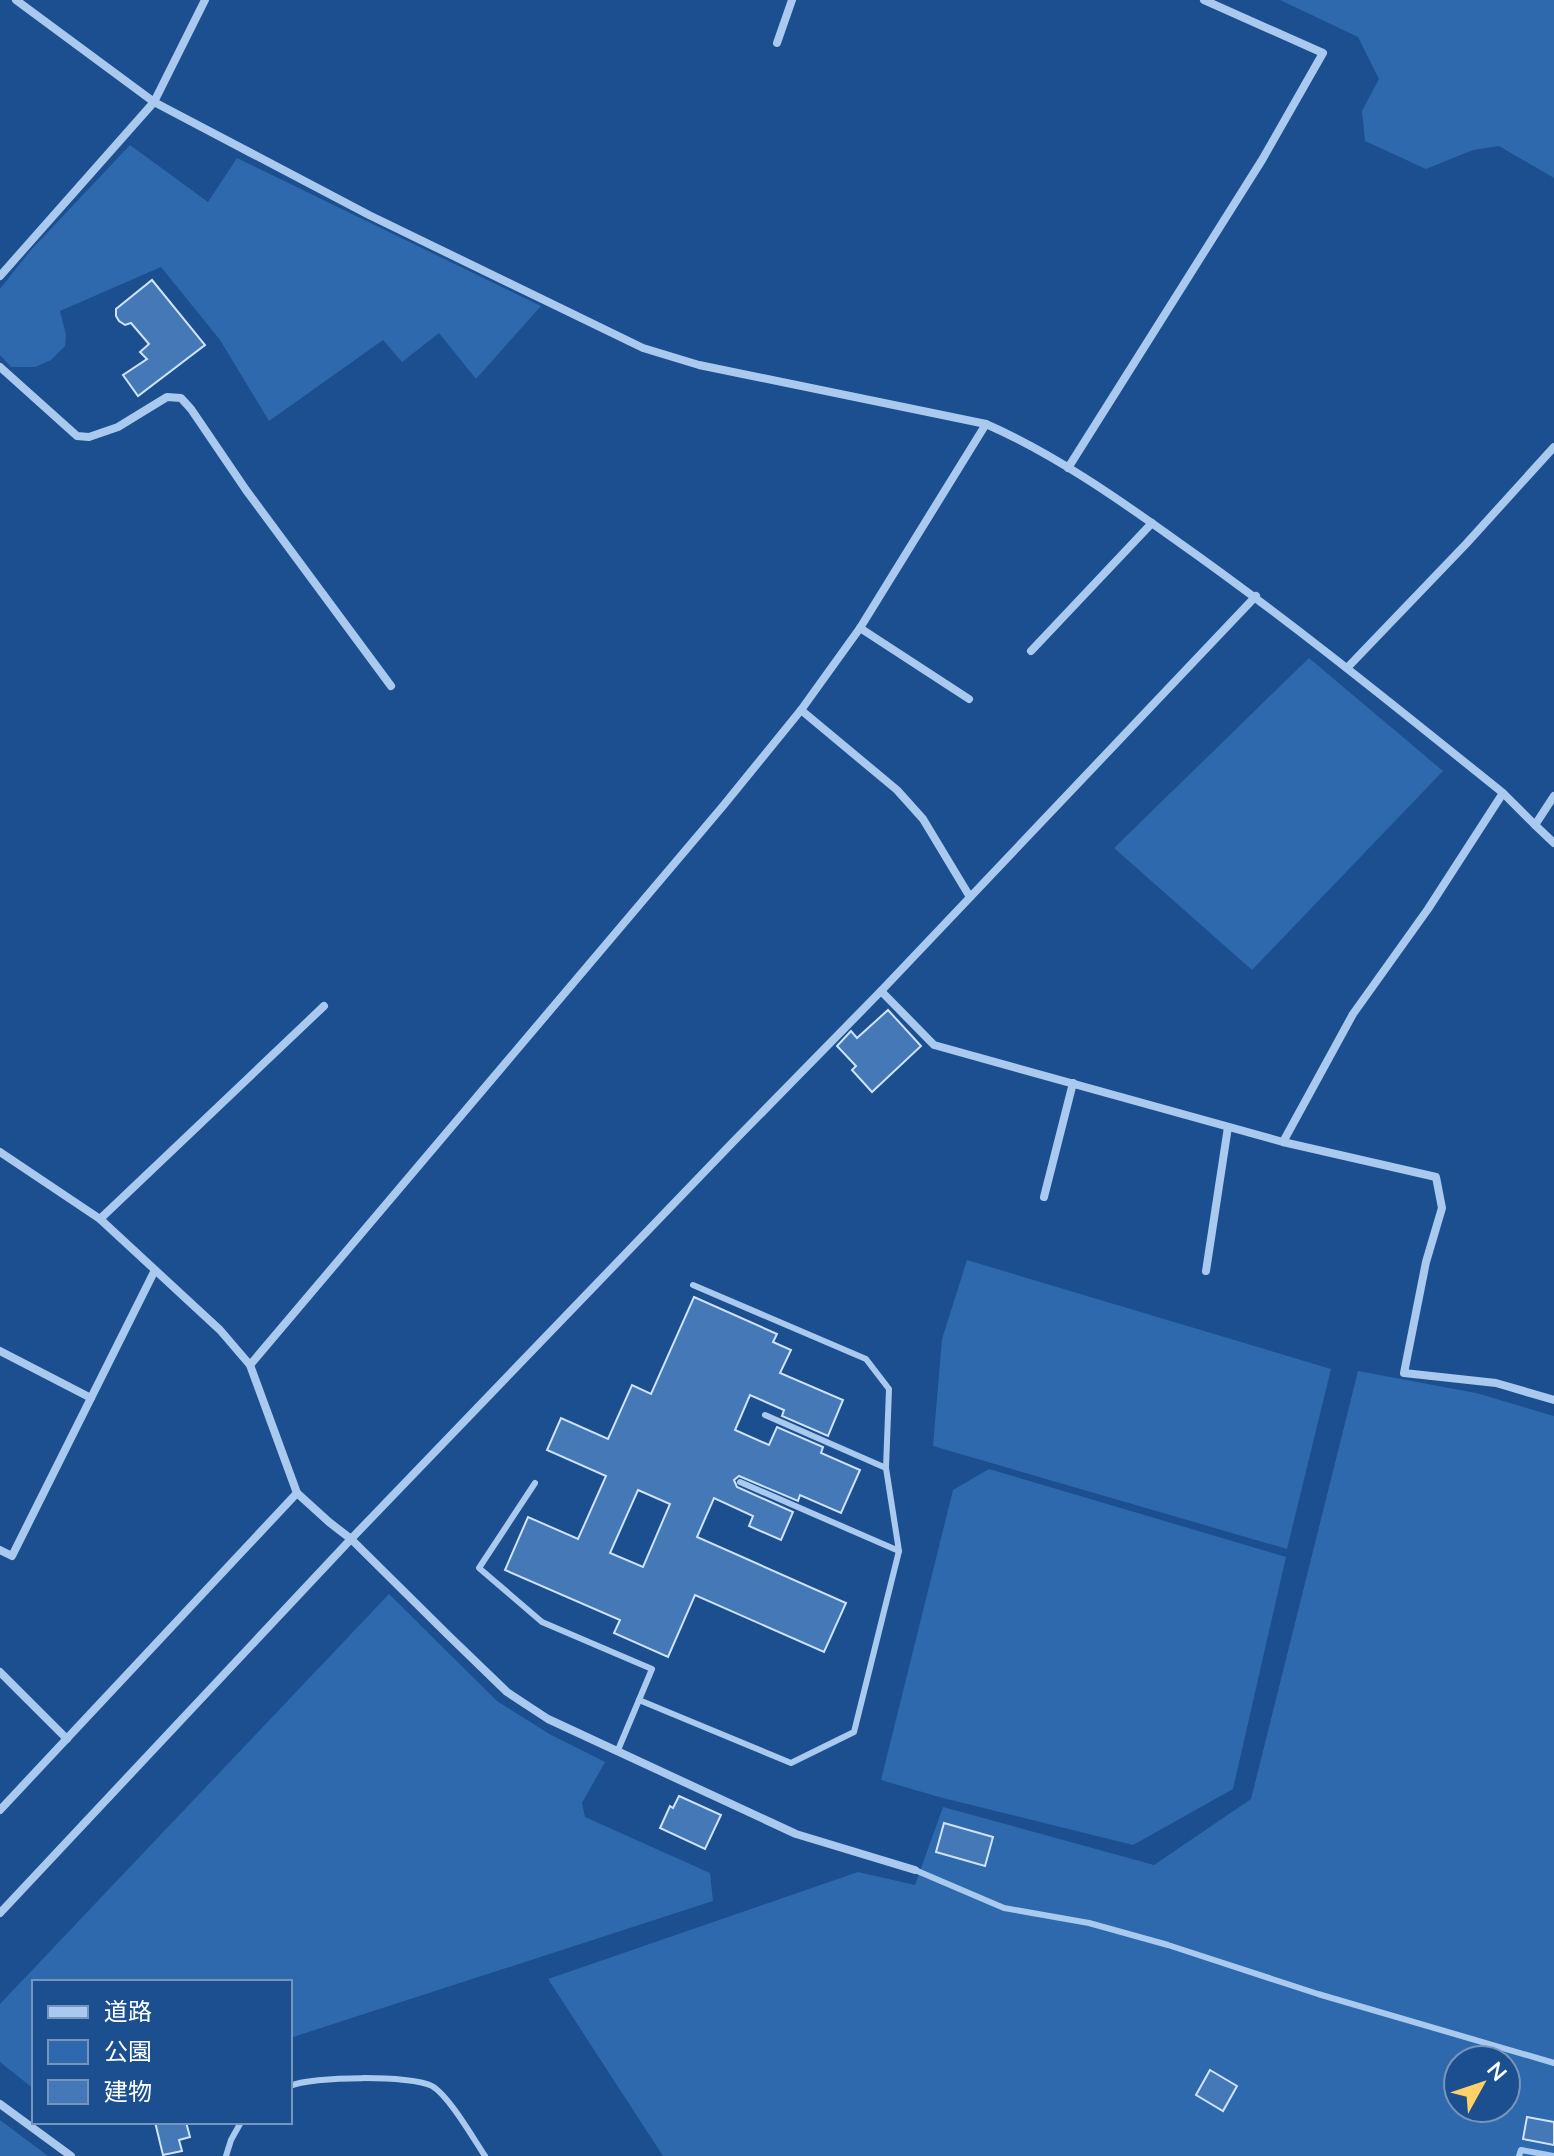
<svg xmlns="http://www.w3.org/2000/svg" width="1554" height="2156" viewBox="0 0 1554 2156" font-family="Mulish,'Noto Sans JP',sans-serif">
<rect width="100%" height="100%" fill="#1b4f8f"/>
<!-- green -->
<g fill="#2e69ad" fill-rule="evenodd">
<path d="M1280 0H1554V178L1499 146 1473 150 1426 169 1365 141 1362 111 1379 79 1358 37Z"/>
<path d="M130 145 208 202 237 158 541 306 476 379 439 333 402 362 383 340 269 421 220 340 161 267 60 311 66 335 65 346 51 360 35 367H11L0 355V289L30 251Z"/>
<path d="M1309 658 1443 771 1252 970 1114 848Z"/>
<path d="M967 1260 1331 1369 1287 1549 933 1446 942 1339Z"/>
<path d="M1358 1371 1476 1393 1554 1416V2156H663L548 1979 858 1872 915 1885 943 1807 1154 1865 1251 1799ZM1458 2060H1506V2108H1458Z"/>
<path d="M989 1469 1286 1557 1233 1789 1133 1845 939 1797 881 1780 953 1490Z"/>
<path d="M389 1594 497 1701 551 1735 605 1762 582 1803 585 1817 710 1873 713 1901 290 2038V1982H34V2089L0 2062V2004Z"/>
<path d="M0 2120 48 2156H0Z"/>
</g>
<!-- building -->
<g fill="#4478b7" stroke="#cfe3fa" stroke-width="2" fill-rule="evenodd">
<path d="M152 280 205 345 138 396 123 375 147 359 140 352 149 344 131 323 125 325 119 321 116 316V309Z"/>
<path d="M888 1010 921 1046 872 1092 852 1070 856 1066 837 1046 851 1031 857 1038Z"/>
<path d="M694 1297 777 1334 773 1342 791 1350 780 1373 843 1400 828 1436 782 1416 784 1410 750 1395 735 1430 769 1445 777 1427 823 1447 821 1453 860 1470 841 1513 800 1495 798 1501 739 1476 734 1480 737 1487 793 1512 781 1540 749 1526 753 1516 714 1498 697 1537 846 1603 824 1652 695 1595 668 1657 614 1633 620 1620 505 1570 528 1517 578 1539 606 1476 547 1450 561 1418 608 1439 632 1385 651 1394ZM638 1490 670 1504 643 1567 610 1553Z"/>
<path d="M679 1796 721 1815 705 1849 660 1828 670 1806 673 1808Z"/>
<path d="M944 1823 993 1837 985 1866 936 1852Z"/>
<path d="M1210 2070 1237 2086 1223 2111 1196 2095Z"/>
<path d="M1527 2117 1554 2122V2145L1523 2139Z"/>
<path d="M155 2122H186L190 2137 179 2140 182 2151 163 2155Z"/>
</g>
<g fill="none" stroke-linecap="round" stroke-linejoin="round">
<!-- lane -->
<g stroke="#a9c9ee" stroke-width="6">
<path d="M765 1415 886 1468"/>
<path d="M740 1482 899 1551"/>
<path d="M535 1483 479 1568 542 1622 652 1669 618 1750"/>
<path d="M639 1700 791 1763 854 1732 899 1551 886 1468 889 1389 866 1359 693 1285"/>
<path d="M915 1870 1004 1908 1089 1923 1168 1945 1318 1994 1554 2063"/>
<path d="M290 2086C311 2076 413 2075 432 2086 449 2096 473 2138 485 2156"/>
<path d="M226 2156 231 2140 241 2122"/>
<path d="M1519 2156 1521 2150 1554 2156"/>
</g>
<!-- street -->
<g stroke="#a9c9ee" stroke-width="8">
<path d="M16 0 154 102 369 215 643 348 699 365 986 424C1054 454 1117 498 1177 541 1289 620 1396 707 1503 793L1535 825"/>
<path d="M777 43 792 0"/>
<path d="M0 276 154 102 205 0"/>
<path d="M0 367 77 436 89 437 118 427 167 397 181 398 191 409 246 490 391 686"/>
<path d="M1068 468 1262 160 1323 53 1204 0"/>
<path d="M860 628 969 699"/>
<path d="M1031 651 1152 523"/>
<path d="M1347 668 1466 544 1554 447"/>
<path d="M801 710 897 790 923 819 970 897"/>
<path d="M1554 796 1535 825 1554 843"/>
<path d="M881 991 934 1045 1283 1142 1436 1177 1442 1208 1426 1262 1404 1373 1496 1383 1554 1400"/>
<path d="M1283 1142 1353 1014 1428 909 1503 793"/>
<path d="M0 1152 100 1219 220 1330 250 1365 297 1493 329 1522 351 1539 448 1635 507 1692 548 1719 796 1834 915 1870"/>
<path d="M1044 1197 1073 1083"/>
<path d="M100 1219 324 1006"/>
<path d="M1206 1271 1228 1127"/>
<path d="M0 1351 91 1398"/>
<path d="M250 1365 723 806 801 710 860 628 986 424"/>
<path d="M0 1550 12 1556 155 1270"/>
<path d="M0 1672 67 1739"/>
<path d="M0 1810 297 1493"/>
<path d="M0 1913 351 1539 734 1141 881 991 1256 596"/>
<path d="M0 2104 71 2156"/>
</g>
</g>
<!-- legend -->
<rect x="32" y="1980" width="260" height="144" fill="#1b4f8f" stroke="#7695bc" stroke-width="2"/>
<rect x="48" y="2006" width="40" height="12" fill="#a9c9ee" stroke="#7695bc" stroke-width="2"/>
<text x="104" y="2020" font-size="24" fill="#ffffff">道路</text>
<rect x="48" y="2040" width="40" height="24" fill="#2e69ad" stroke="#7695bc" stroke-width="2"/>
<text x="104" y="2060" font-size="24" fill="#ffffff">公園</text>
<rect x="48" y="2080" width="40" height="24" fill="#4478b7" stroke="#7695bc" stroke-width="2"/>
<text x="104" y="2100" font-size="24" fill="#ffffff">建物</text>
<!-- north arrow -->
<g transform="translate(1482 2084) rotate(50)"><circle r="38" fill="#1b4f8f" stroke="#7695bc" stroke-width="2"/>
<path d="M0-6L14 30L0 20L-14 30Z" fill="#ffd166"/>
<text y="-12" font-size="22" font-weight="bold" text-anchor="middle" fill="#ffffff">N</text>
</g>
</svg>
